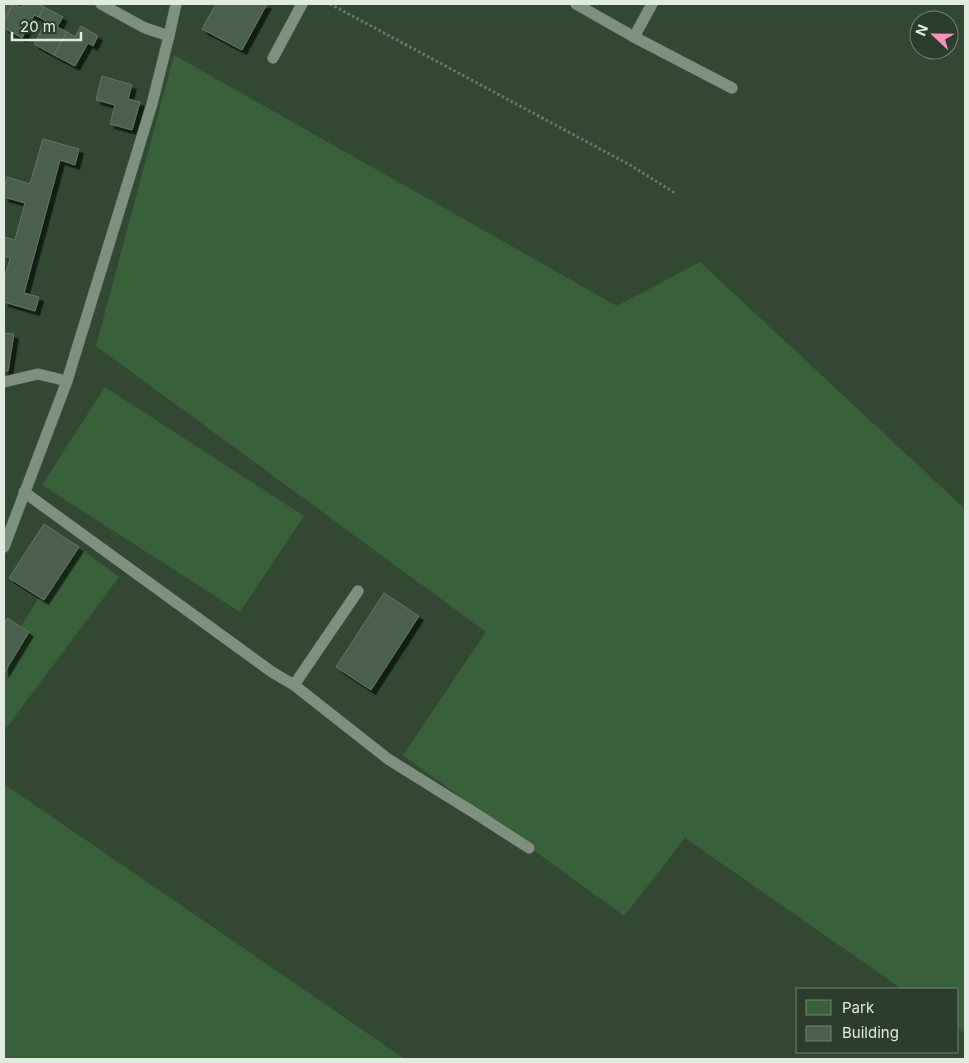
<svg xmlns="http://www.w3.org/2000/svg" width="969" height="1063" viewBox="0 0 969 1063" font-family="Inter,sans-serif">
<defs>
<filter id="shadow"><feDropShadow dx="4.5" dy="4.5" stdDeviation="0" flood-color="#0009"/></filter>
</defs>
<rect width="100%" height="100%" fill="#2c3d2c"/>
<!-- built -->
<path fill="#324833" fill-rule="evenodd" d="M4 4H965V1059H4ZM919 20H949V50H919ZM798 989H958V1052H798Z"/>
<!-- green -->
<g fill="#38613a">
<path d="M174 55 617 306 700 262 965 509V1034L958 1028V989H902L685 838 624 916 403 755 486 632 96 346Z"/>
<path d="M105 387 304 516 240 612 42 485Z"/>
<path d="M79 547 119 577 4 731V673L29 632 21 627 39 597 44 600Z"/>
<path d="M4 784 405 1059H4Z"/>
</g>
<!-- building -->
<g fill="#4c5e4d" stroke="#637663" filter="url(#shadow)">
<path d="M4 4H13L4 22Z"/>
<path d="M13 4 21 8 23 4H39L44 7 39 17 34 15 22 38 4 28V22Z"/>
<path d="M216 4H267L242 50 202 29Z"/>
<path d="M44 7 63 17 57 27 67 32 54 55 34 44 46 21 39 17Z"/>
<path d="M81 26 98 36 93 46 88 43 75 66 54 55 67 32 75 37Z"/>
<path d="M102 76 132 85 128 99 140 102 132 130 110 124 115 105 96 100Z"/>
<path d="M43 139 79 149 75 165 60 160 24 293 39 297 35 311 4 302V281L10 258 4 256V237L15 240 25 203 4 197V189L7 177 30 184Z"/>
<path d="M4 333 14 334 8 371H4Z"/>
<path d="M44 524 79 547 44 600 9 578Z"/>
<path d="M384 593 419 616 371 690 336 667Z"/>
<path d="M7 618 29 632 4 673V623Z"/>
</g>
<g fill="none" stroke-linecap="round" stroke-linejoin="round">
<!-- lane casing -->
<g stroke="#495849" stroke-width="12">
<g id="lane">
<path d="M101 4 145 28 169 36"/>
<path d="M576 4 634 37 732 88"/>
<path d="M634 37 652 4"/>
<path d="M273 58 302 4"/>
<path d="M4 382 38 374 67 381"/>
<path d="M24 492 272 672 294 685 358 591"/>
<path d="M4 547 67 381 152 104 169 36 176 4"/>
<path d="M294 685 388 759 481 817 529 848"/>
</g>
</g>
<!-- path -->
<path stroke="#697869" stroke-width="3" stroke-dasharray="2.5 2.5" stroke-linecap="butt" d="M330 4 630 165 675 193"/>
<!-- lane -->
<use href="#lane" stroke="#7e917e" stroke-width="11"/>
</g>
<!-- border -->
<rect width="969" height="1063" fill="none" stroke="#e1ece1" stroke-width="10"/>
<!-- legend -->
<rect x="796" y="988" width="162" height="65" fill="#2c3d2c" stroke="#748374"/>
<rect x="806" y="1000" width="25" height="15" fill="#38613a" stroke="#748374"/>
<text x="842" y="1013" font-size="15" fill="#e1ece1">Park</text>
<rect x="806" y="1026" width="25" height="15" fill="#4c5e4d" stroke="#748374"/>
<text x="842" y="1038" font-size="15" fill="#e1ece1">Building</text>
<!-- north arrow -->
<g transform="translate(934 35) rotate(292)"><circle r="24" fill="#2c3d2c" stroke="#748374"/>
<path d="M0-4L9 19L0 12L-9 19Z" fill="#fe8ebb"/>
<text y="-8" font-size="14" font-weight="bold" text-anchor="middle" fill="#e1ece1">N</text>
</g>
<!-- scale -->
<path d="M12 32v8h69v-8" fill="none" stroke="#e1ece1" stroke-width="2.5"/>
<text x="20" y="32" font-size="15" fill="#e1ece1" stroke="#2c3d2c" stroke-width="4" paint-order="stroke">20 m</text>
</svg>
